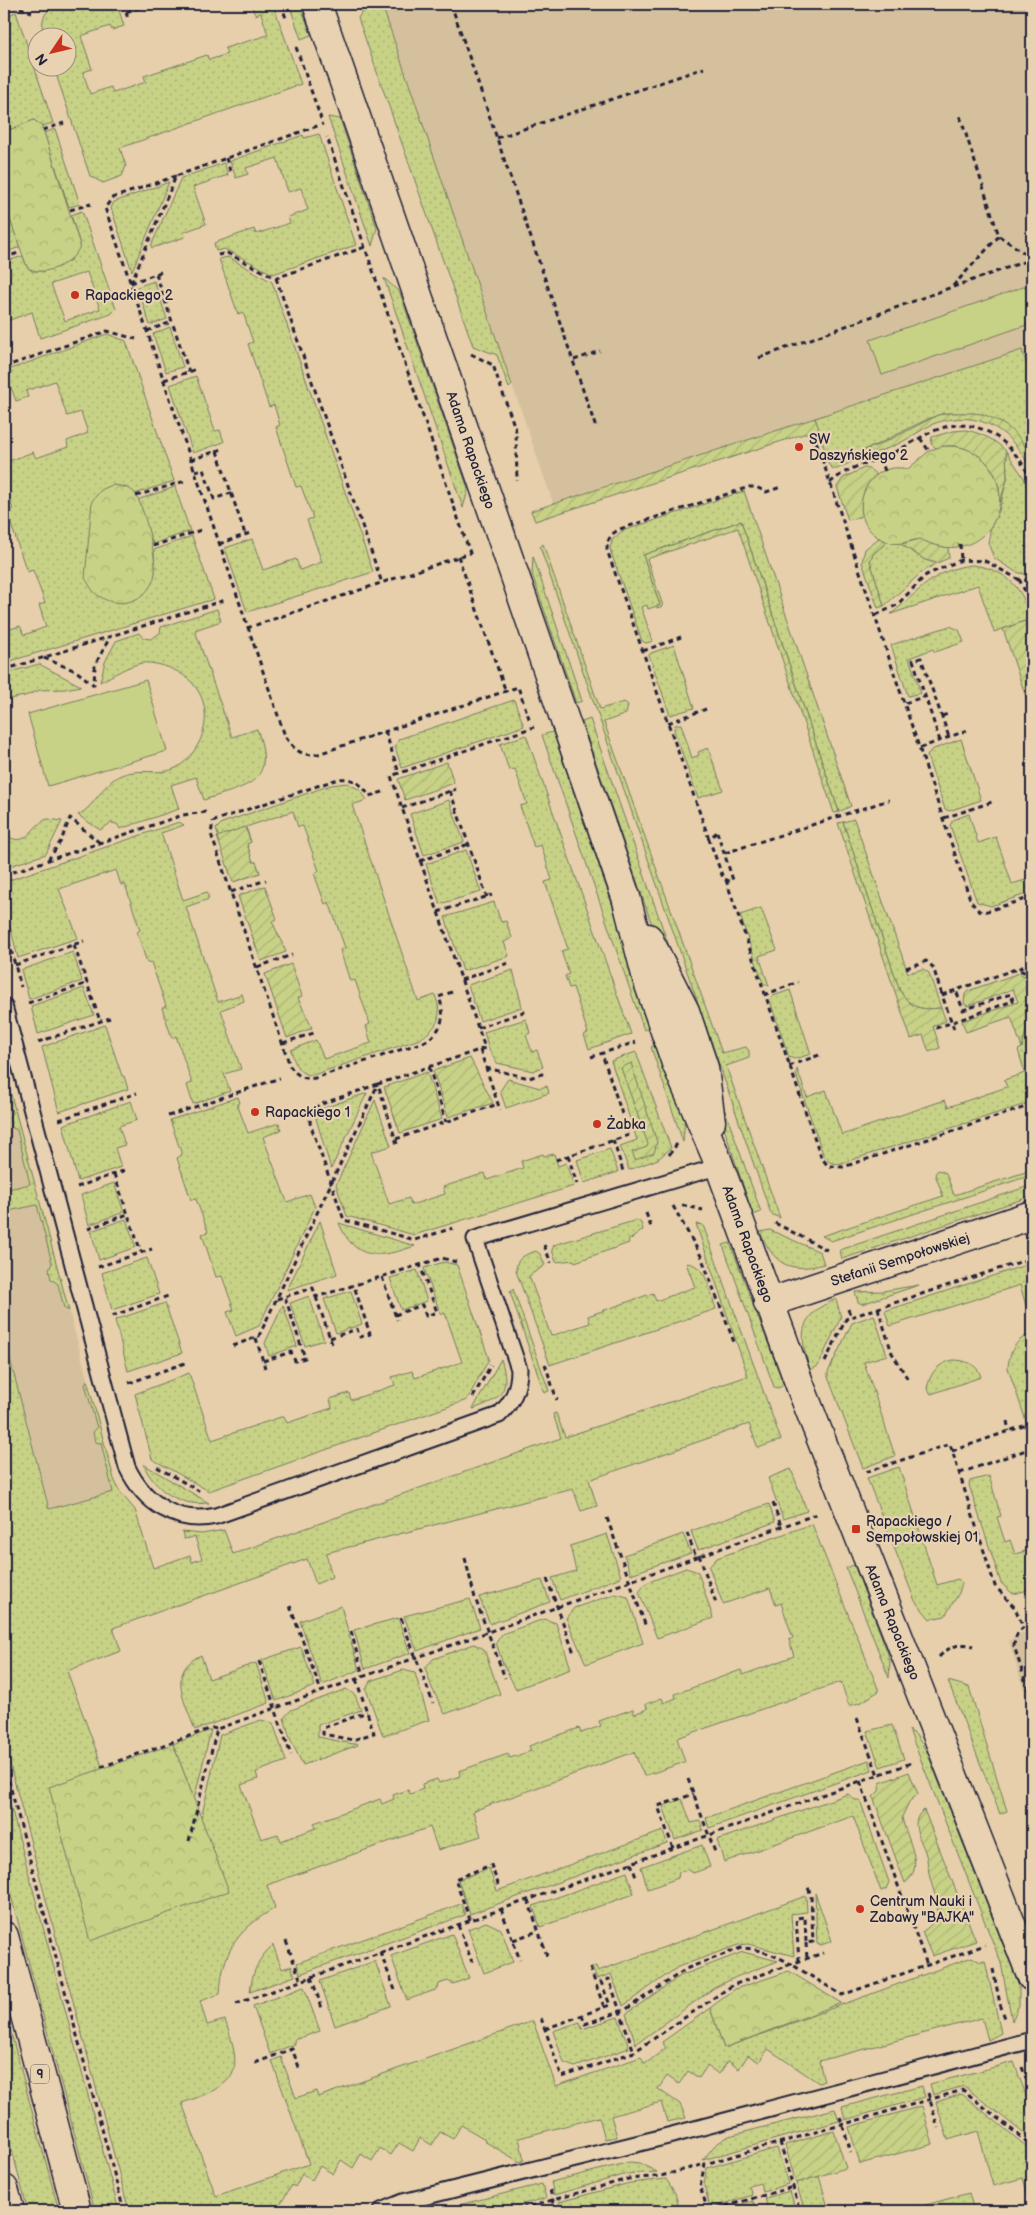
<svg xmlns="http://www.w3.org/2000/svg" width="1036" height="2215" viewBox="0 0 1036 2215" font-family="'Balsamiq Sans',sans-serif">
<defs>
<pattern id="grass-dots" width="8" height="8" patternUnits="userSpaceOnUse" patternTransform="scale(1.25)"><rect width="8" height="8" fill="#c7d286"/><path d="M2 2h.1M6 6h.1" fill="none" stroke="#abb475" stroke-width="1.8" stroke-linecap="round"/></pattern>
<pattern id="forest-crowns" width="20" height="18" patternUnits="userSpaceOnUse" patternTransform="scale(1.25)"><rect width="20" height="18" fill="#c7d286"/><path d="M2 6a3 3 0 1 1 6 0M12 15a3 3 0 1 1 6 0" fill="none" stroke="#abb475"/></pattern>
<pattern id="garden-furrows" width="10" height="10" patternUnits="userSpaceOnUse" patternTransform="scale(1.25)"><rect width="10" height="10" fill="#c7d286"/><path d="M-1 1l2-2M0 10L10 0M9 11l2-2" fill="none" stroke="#abb475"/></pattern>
</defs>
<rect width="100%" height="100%" fill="#e6cfaa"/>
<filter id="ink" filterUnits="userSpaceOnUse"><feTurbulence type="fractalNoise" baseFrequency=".02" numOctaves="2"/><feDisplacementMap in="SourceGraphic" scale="10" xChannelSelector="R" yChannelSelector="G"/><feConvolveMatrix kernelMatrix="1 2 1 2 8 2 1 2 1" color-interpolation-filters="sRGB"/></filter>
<g filter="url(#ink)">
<!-- built -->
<g fill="#d5c09d">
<path d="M381 4H1032V382L1022 351 553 503Z"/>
<path d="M4 1067 114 1479 113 1492 49 1509 4 1336Z"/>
<path d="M1032 1627V1717L1009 1641Z"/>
</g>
<!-- grass -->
<g fill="url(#grass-dots)" stroke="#747a60" fill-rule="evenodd">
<path d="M57 4H117L124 26 112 30 110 26 81 36 92 69 83 72 90 94 111 87 113 93 146 82 144 76 207 55 209 60 227 54 225 48 268 35 261 13 255 15 251 4H273L301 84 120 148 126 166 122 176 103 183 90 176 54 68H68V38L44 37C40 23 43 11 57 4Z"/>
<path d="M289 4H300L311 35 301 39Z"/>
<path d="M382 5 512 385 509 388 497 355 473 346 358 18 362 12Z"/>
<path d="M16 12 53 123 42 126 34 120 4 132V45L11 14Z"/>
<path d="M328 117 340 119 377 228 372 246Z"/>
<path d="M55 129 80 204 69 207 44 133Z"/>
<path d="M319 134 356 245 273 274 225 249 216 251 214 243 254 229 256 234 290 223 288 217 308 210 301 188 288 192 277 158 246 168 248 174 236 178 230 161 303 135 304 138Z"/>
<path d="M224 163 228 175 193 187 206 224 184 232 185 237 152 248 151 246 181 178Z"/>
<path d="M169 182 132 271 111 208 114 202Z"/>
<path d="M4 203 20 247 4 253Z"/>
<path d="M82 211 116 309 111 314 40 338 32 312 4 322V262L23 256 27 267 32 271H44L71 260 80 245 71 215ZM87 272 100 309 65 321 51 284Z"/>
<path d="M228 257 272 282 373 572 247 612 225 548 252 539 263 570 296 559 300 570 322 562 307 520 313 518 301 486 296 487 276 427 280 425 274 405 269 407 248 344 253 342 243 312 238 314 219 259Z"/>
<path d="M384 278 400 293 466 483 468 490 463 508Z"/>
<path d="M154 281 167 319 150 325 137 287Z"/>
<path d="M170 327 183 367 166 372 153 334Z"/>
<path d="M107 334 126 341 174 481 135 494 125 487 112 485 155 573 154 550 192 536 214 599 4 663V631L20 626 24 635 46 627 39 605 45 603 33 570 27 572 7 512 13 509 6 490H4V463L33 452 36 458 68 447 67 441 88 433 81 412 67 416 55 381 26 391 28 397 16 401 5 371Z"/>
<path d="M1022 350 1032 382V457C1015 430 998 415 965 414 956 413 947 412 938 415 913 424 888 441 862 451 847 456 840 463 826 454L815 418Z"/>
<path d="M196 376 215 431 220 430 224 442 193 453 170 385Z"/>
<path d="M1006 451 1024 478 1032 499V576L1016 572 994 558 988 543 991 527 999 511 1007 479Z"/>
<path d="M175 487 190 531 153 544 137 500Z"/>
<path d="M744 491 851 806 839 812 741 521 643 555 660 605 648 609 647 605 641 607 653 641 646 643 642 641 610 549 612 540 622 531Z"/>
<path d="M887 542 901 544 925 560 937 563 921 573 884 606 870 561 873 554Z"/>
<path d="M543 544 600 709 624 702 628 705 626 714 604 722 722 1053 746 1047 749 1051V1058L726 1066 780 1218 771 1214 540 547Z"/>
<path d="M533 556 582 701 576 703 532 574Z"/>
<path d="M972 565C1016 570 1032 601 1032 643L1025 621 994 632 978 585 891 614C919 592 934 569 972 565Z"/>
<path d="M217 609 221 621 195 630 232 737 257 729C277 784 248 785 204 800L196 777 171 785 179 809 120 829 117 824 111 823 100 830 78 815C95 807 101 785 119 776 147 763 170 786 194 751 215 721 206 683 172 669 163 665 151 662 142 663 127 666 114 675 100 682L105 662 116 641 139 633 143 638 151 639 160 633 161 627Z"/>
<path d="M950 626 959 630 964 642 935 652 933 649 909 658 921 693 908 696 891 645Z"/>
<path d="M674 645 694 708 670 715 649 655 651 653Z"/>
<path d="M39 664 81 686 65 689 40 690 25 696 4 700V685L10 679V672Z"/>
<path d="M514 700 524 726 402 768 395 747 399 739Z"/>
<path d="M590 719 679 975 651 922 582 722Z"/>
<path d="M681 724 692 758 699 755 698 752 708 748 723 790 698 798 674 730 675 725Z"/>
<path d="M553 732 654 1026 644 1030 542 735Z"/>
<path d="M526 735 631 1034 589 1049 584 1035 588 1033 573 987 569 988 565 976 569 974 561 951 568 949 545 882 552 880 541 845 534 847 520 806 527 804 515 769 509 770 500 744Z"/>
<path d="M961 739 981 800 949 811 945 809 927 756 931 750Z"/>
<path d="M347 783 360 790 367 800 352 805 418 1001 435 995C443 1017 439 1026 420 1039L313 1075C297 1075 295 1063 291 1050L316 1040 324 1059 371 1043 366 1026 370 1024 355 980 350 981 340 950 345 948 329 902 325 904 314 873 319 871 303 826 298 827 293 811 246 827 251 842 247 844 253 862H256L260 873 233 882 216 829 222 823 331 785Z"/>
<path d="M449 800 464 842 424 855 410 814Z"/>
<path d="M969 814 978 843 996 837 1012 884 1032 878V892L991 906 977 902 950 825 953 820Z"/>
<path d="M48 819 62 821 46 854 4 868V833C27 853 32 822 48 819Z"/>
<path d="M854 819 908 973 923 969 929 973 941 1008C920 1010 912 1009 900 991L843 822Z"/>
<path d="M179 822 184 825 161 833 183 900 207 892 209 899 186 907 218 1002 242 994 244 1001 221 1010 241 1069 224 1074 230 1091 193 1104 187 1085 192 1083 176 1036 172 1038 162 1008 166 1006 151 962 147 963 137 932 140 930 125 884 121 885 116 870 59 889 78 938 18 958 4 902V882Z"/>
<path d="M466 850 481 892 440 904 426 864Z"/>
<path d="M494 902 501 922 506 921 512 938 504 942 509 956 463 971 445 917Z"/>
<path d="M761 908 777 950 759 956 769 986 763 983 740 915Z"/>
<path d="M73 952 82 981 29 999 21 970Z"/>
<path d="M513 970 522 1007 480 1021 468 985Z"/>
<path d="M84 988 94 1015 38 1034 31 1006Z"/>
<path d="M790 990 811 1054 794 1059 789 1057 770 1001 773 996Z"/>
<path d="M1032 1017V1102L842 1163C834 1165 829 1163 824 1157L796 1075 797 1069 807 1097 826 1090 842 1135 945 1100 948 1107 1007 1087 1004 1080 1025 1073 1018 1050 1022 1048 1024 1034Z"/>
<path d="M526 1019 530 1033 526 1035 532 1052 537 1050 543 1067 533 1071 497 1063 490 1052 484 1032Z"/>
<path d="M105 1025 122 1076H124L128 1089 59 1112 42 1047Z"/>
<path d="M660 1043 685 1118 683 1142 651 1047Z"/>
<path d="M636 1052 671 1148 658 1159 629 1170 620 1146 637 1140 611 1061Z"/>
<path d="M713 1077 761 1212 753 1215 723 1125Z"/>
<path d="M508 1079 540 1088 547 1086 549 1093 506 1108 500 1091Z"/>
<path d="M7 1080 69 1311 64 1308 58 1284 51 1279 49 1270 52 1263 37 1205 4 1212V1190L30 1184 17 1130 11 1127 9 1117 12 1112 4 1084Z"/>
<path d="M367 1093 331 1169 315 1115 318 1110Z"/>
<path d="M238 1097 240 1103 237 1104 248 1133 279 1123 281 1130 263 1137 287 1202 310 1194 315 1207 259 1326 236 1336 227 1312 234 1310 222 1276 216 1277 202 1234 208 1232 196 1199 191 1200 177 1158 182 1155 170 1120Z"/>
<path d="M375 1100 391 1146 371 1152 389 1204 409 1198 411 1205 445 1194 443 1187 485 1173 487 1180 523 1168 521 1161 543 1154 544 1156 554 1154 558 1166 566 1163 574 1186 414 1235 347 1216 336 1185Z"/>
<path d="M131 1101 137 1120 119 1126 125 1145 115 1148 121 1167 78 1181 63 1125Z"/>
<path d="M610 1149 618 1172 584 1183 577 1160Z"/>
<path d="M938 1170 946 1173 954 1195 1032 1170V1175L831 1241 822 1236 943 1196 935 1174Z"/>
<path d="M114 1183 124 1212 89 1225 81 1195Z"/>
<path d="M1032 1185V1196L842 1259 840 1250Z"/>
<path d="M126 1219 136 1247 99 1260 91 1231Z"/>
<path d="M637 1220 641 1223 643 1230 628 1241 629 1243 575 1262 574 1260 556 1262 552 1250 554 1245Z"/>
<path d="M320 1221 337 1274 287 1290Z"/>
<path d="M339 1223 415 1246C380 1258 355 1262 339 1223Z"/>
<path d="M696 1224 703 1225 781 1440 758 1448 749 1424 589 1480 597 1506 581 1511 573 1489 326 1553 332 1577 316 1584 307 1559 113 1628 121 1651 67 1671 103 1769 50 1788 228 1891 201 1819 220 1735 261 1720 273 1723 286 1761 256 1772 258 1779 241 1785 261 1839 278 1834 281 1841 316 1828 314 1823 380 1799 382 1804 394 1799 393 1795 408 1790 410 1794 423 1789 422 1784 437 1779 439 1783 460 1776 459 1771 508 1754 510 1758 531 1751 529 1746 579 1728 581 1733 601 1726 599 1721 633 1709 634 1714 647 1709 646 1704 662 1698 664 1703 676 1698 675 1694 741 1670 743 1675 794 1656 789 1640 793 1638 781 1603 776 1605 770 1588 723 1604 709 1567 717 1558 812 1524 879 1691 862 1702 849 1706 841 1682 677 1738 685 1762 644 1776 634 1752 473 1811 481 1836 438 1850 430 1827 267 1885 275 1908C238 1929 222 1951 220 1994L200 2001 207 2025 225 2020C245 2076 236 2084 182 2103L216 2196 309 2164 272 2061 281 2057 296 2098 316 2091 318 2097 533 2021 556 2086 641 2057 645 2064 666 2048 662 2042 710 2008 724 2048 972 1957 980 1962 985 1961 1001 2033 988 2040 982 2018 819 2061 824 2081 819 2083 768 2049 759 2062 748 2055 739 2069 728 2061 719 2074 707 2066 699 2078 688 2071 679 2084 667 2076 658 2089 680 2104 686 2118 667 2122 661 2102 611 2116 617 2137 605 2139 599 2117 519 2138 524 2160 520 2162 484 2141 485 2139 461 2125 453 2139 440 2132 432 2145 420 2138 413 2151 399 2143 391 2155 380 2148 372 2161 361 2154 353 2168 341 2160 333 2174 320 2166 312 2180 302 2174 295 2187 292 2185 276 2211H129L4 1742V1336L49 1509 113 1492 101 1443 95 1442 93 1432 97 1428 85 1384 87 1380 114 1479 120 1492 135 1510 153 1568 190 1555 192 1562 202 1559 195 1537 184 1539 182 1532 202 1534 224 1530 233 1554 561 1438 553 1414 556 1413 565 1437 748 1376Z"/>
<path d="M770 1230 820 1252 824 1264C788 1273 775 1265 760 1232Z"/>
<path d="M730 1243 784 1385 778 1388 774 1387 723 1245Z"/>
<path d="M536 1251 540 1254 545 1265 529 1276 551 1336 590 1323 588 1316 653 1293 656 1301 695 1287 686 1263C707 1264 710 1292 716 1309L550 1365 516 1271C516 1258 524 1255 536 1251Z"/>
<path d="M147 1258 159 1294 112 1310 102 1273Z"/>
<path d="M444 1262 457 1265 489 1359 467 1400 209 1491 152 1459 135 1394 189 1373 212 1440 284 1416 287 1423 332 1408 330 1399 349 1393 351 1400 395 1385 392 1377 412 1371 415 1378 462 1362 445 1313 441 1315 424 1268Z"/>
<path d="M1032 1263V1306L1027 1309 1020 1285 890 1326 885 1311Z"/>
<path d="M417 1270 427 1301 401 1310 390 1278Z"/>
<path d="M919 1285 862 1304 858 1302 855 1292 883 1291Z"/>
<path d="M513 1289 549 1391 544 1393 510 1292Z"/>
<path d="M351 1291 362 1324 336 1333 324 1299Z"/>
<path d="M309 1296 324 1340 305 1346 290 1303Z"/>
<path d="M836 1299 841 1317 818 1366 810 1370C798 1333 799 1315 836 1299Z"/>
<path d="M165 1303 182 1353 128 1371 115 1320Z"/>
<path d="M283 1305 297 1346 269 1356 265 1343Z"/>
<path d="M874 1315 887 1355 864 1362 895 1456 863 1468 828 1377V1372L852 1323Z"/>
<path d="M1032 1334V1419L1026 1421 1008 1368C1009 1352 1016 1338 1032 1334Z"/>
<path d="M501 1359C511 1391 502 1399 473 1409Z"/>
<path d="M953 1360C965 1360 978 1364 981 1377L931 1394 927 1389C930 1373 937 1364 953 1360Z"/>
<path d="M143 1464 209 1503C179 1507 155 1490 143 1464Z"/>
<path d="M899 1467 937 1585 958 1579 962 1583 959 1593 945 1616 930 1619 915 1601 867 1478Z"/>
<path d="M791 1469 807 1511 783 1519 768 1478Z"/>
<path d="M989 1476 1001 1516 997 1517 1005 1542 1010 1540 1015 1554 1032 1549V1589L1013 1594 1001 1583 969 1485 970 1481Z"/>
<path d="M769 1504 775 1522 698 1550 691 1531Z"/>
<path d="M607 1534 621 1577 560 1600 552 1578 576 1571 570 1546Z"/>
<path d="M683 1534 691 1553 631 1574 624 1555Z"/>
<path d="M854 1565 887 1651 890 1661 889 1678 846 1568Z"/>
<path d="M686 1568 698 1572 713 1618 657 1638 639 1592 646 1583Z"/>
<path d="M542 1580 550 1602 490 1624 479 1597Z"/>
<path d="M615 1594 628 1597 643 1643 586 1664 566 1618 574 1608Z"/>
<path d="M470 1599 480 1628 417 1651 404 1616Z"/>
<path d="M341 1606 359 1670 322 1685 300 1621Z"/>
<path d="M398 1618 410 1653 365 1669 354 1630Z"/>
<path d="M544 1619 556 1623 571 1669 516 1689 503 1664 496 1643 502 1634Z"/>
<path d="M474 1644 484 1649 500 1694 445 1714 432 1688 425 1668 433 1659Z"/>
<path d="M301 1647 315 1686 276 1701 262 1660Z"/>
<path d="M201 1655 209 1679 256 1663 269 1703 195 1730C185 1702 166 1672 201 1655Z"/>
<path d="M403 1670 415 1673 429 1720 383 1736 366 1689 370 1681Z"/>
<path d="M948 1681 969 1687 1007 1811 1000 1814Z"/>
<path d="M346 1689 355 1695 361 1710 318 1725V1737L353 1744 357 1743 358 1745 303 1765 291 1741 284 1718 291 1710Z"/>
<path d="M892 1725 904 1759 880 1767 867 1731Z"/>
<path d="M211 1730 194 1800 173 1744Z"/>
<path d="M909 1730 916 1735 927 1752 1019 1985V2005L1012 2021 1001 1963Z"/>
<path d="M869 1760 872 1770 709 1828 706 1818Z"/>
<path d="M4 1781 119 2211H95L4 1869Z"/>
<path d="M848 1794 855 1800H860L889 1882 886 1889 881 1891 853 1816 724 1862 717 1840Z"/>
<path d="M682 1799 691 1823 700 1821 703 1830 675 1840 663 1806Z"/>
<path d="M663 1831 667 1843 470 1914 458 1880 489 1868 497 1891Z"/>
<path d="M702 1845 710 1867 693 1873 688 1869 679 1872 678 1878 648 1889 641 1867Z"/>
<path d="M627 1872 634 1894 540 1927 533 1906Z"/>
<path d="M815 1893 832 1941 821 1945 817 1944Z"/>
<path d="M806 1896 807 1912 791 1914 794 1956 748 1944 738 1945 678 1967 623 2006 611 1974 597 1979 592 1967 596 1966 598 1971Z"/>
<path d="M461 1904 465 1915 300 1974 297 1963Z"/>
<path d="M486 1922 501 1929 513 1962 484 1973 468 1929Z"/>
<path d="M452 1934 469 1978 453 1984 448 1981 439 1984 438 1989 407 2000 391 1956Z"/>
<path d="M273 1945 282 1969 291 1966 295 1976 250 1992C252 1973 258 1958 273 1945Z"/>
<path d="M743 1952 778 1961 736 1977 714 1988 636 2044 626 2014 680 1976Z"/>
<path d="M375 1961 391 2006 335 2026 320 1981Z"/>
<path d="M304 1987 320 2031 294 2040 295 2044 270 2054 253 2006Z"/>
<path d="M4 2007 59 2211H28L4 2120Z"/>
<path d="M618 2017 629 2048 575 2067 564 2063 553 2031 580 2022 582 2029Z"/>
<path d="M1014 2062 1032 2112V2140L964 2086 933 2095 930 2084Z"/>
<path d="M922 2086 925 2097 845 2120 842 2107Z"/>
<path d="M962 2094 1032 2151V2210L1023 2178 993 2186 978 2131 948 2140 936 2102Z"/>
<path d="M835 2109 839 2121 703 2160 715 2145 729 2136Z"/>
<path d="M777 2148 788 2184 763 2192 760 2183 749 2186 752 2195 714 2207 709 2204 704 2184 707 2168Z"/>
<path d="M630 2162 639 2163 657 2172 627 2174 554 2195 551 2182Z"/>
<path d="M819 2176 829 2211H805L796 2183Z"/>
<path d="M666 2179 675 2193 680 2211H562L559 2202 630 2183Z"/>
<path d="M542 2184 546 2198 497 2211H435Z"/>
<path d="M790 2191 796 2211H719L753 2201 756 2209 767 2206 765 2198Z"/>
<path d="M969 2193 974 2211H904Z"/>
</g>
<!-- forest -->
<g fill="url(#forest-crowns)" stroke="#747a60">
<path d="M34 120 42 126 80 245C76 263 42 279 27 267L4 203V132Z"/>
<path d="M941 446C950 446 959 446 967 449 1003 463 1011 512 982 536 968 548 949 550 932 545 928 543 925 541 921 540 912 538 901 547 888 542 841 526 861 458 908 469L929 451Z"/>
<path d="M112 485C120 486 128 487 134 492 143 502 157 559 155 573 151 600 120 611 99 596 92 592 89 584 85 578L92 501 101 490Z"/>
<path d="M173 1744 229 1891 90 1941 49 1787Z"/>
<path d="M789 1971 841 2003 724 2048 710 2008 735 1989Z"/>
</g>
<!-- garden -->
<g fill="url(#garden-furrows)" stroke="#747a60">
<path d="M950 413C961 413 975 412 985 415 1009 424 1032 444 1032 471 1012 431 979 407 933 424 922 429 912 437 900 443 886 450 872 453 858 459 850 462 844 466 837 469H833L829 465 826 454 839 460 846 458 885 442 938 415Z"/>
<path d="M815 418 819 429 563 512 535 521 531 511Z"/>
<path d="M966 430C983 434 994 439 1006 451L1007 479 1000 502C1000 493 999 484 995 475 985 454 959 440 936 448L931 444 932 437 953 431Z"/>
<path d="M864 468H868L877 475C864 484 859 500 862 516L848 520 837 487 843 478Z"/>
<path d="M741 521 839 812 834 813 738 528 647 559 663 606 657 608V606L660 605 643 555Z"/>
<path d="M879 538 887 542 873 554 870 561 884 606 878 608 862 562 865 549Z"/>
<path d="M920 539 931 544 948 548 949 558 937 563 925 560 901 544Z"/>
<path d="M1025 621 1032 643V715L1003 629Z"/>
<path d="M447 762 454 783 405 800 398 779Z"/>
<path d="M843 822 900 991C912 1009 920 1010 941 1008L946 1021 933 1026 940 1048 929 1052 923 1035 911 1039 838 823Z"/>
<path d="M245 827 251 842 247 844 253 862H256L260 873 233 882 217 837Z"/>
<path d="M265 886 277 919 272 921 286 952 261 961 238 896Z"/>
<path d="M291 964 302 996 298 998 312 1028 287 1038 265 974Z"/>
<path d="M1019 973 1032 980V1017L1027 1025 1022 1048 1011 1017 966 1032 962 1021 1018 1002 1013 989 968 1006 964 1004 965 994 968 991Z"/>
<path d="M470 1058 493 1103 448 1117 433 1071Z"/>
<path d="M631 1063 657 1142 654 1153 635 1160 632 1152 647 1147 648 1144 621 1068Z"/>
<path d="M427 1072 442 1119 400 1133 384 1087Z"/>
<path d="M909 1772 918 1794 909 1802 902 1817C905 1837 927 1867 905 1883L873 1797 879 1791 880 1783Z"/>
<path d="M924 1810 976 1941 932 1956 922 1932C947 1915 936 1901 930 1878 928 1870 928 1863 926 1855 922 1840 907 1822 924 1810Z"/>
<path d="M922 2106 933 2144 860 2164 849 2127Z"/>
<path d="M834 2131 846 2168 796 2183 785 2145Z"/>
</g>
<!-- pitch -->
<g fill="#c7d286" stroke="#747a60">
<path d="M1032 284V323L882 375 870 340Z"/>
<path d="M146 680 167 751 48 786 28 714Z"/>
</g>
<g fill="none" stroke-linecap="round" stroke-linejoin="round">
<!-- lane casing -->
<g stroke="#22223b" stroke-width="19">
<g id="lane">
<path d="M4 1006 127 1467C144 1503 177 1525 216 1516L499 1415C513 1402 519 1388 519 1369L475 1239 720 1166"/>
<path d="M381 2211 403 2202 672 2135 1032 2040"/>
</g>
</g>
<!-- street casing -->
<g stroke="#22223b" stroke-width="31">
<g id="street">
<path d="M317 4 626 897 647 979 676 1063 715 1154 801 1388 1032 1977"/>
<path d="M648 938 685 1011 704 1068 711 1122"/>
<path d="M768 1303 1032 1215"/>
</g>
</g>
<!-- primary casing -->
<g stroke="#22223b" stroke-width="31">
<g id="primary">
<path d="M4 1936 77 2211"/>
<path d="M4 2189 10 2211"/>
</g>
</g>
<!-- path -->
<g stroke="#22223b" stroke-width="3" stroke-dasharray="5 4" stroke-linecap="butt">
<path d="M123 4 126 12 150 4"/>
<path d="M281 4 286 18"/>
<path d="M451 4 596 428"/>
<path d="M126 12 128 19"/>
<path d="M4 28 9 4 32 12"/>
<path d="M296 47 321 119"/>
<path d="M1032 90C1025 101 1026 110 1032 122"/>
<path d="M43 130 64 123"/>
<path d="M497 138 704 68"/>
<path d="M226 158 231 174"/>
<path d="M176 176 112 198 105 208 285 736C293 749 302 757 318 754L518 687 530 721"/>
<path d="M70 210 91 204"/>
<path d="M999 236 1032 258"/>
<path d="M218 255 227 253 276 278 365 247"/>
<path d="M4 258 21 252"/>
<path d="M156 274 189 372"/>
<path d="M276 278 382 583"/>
<path d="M131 283 176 176 323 124"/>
<path d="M131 283 161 272"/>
<path d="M953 287 1032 259"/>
<path d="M147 331 172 322"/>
<path d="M471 354 493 365 516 431 517 481"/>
<path d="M759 358 952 287 999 236 959 113"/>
<path d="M574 360 600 351"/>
<path d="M4 367 107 331 136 339"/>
<path d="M164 380 194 370"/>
<path d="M4 388 7 398"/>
<path d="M920 438 929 451"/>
<path d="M810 439 815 438 971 902 979 911 984 912 1032 897"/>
<path d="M217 451 245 534"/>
<path d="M880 458 885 471"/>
<path d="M191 460 222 449"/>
<path d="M195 471 203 469 214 499 231 493"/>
<path d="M830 483C850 465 866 465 888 455 906 448 921 435 939 429 981 414 1016 445 1032 482"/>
<path d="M136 496 185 481"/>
<path d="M219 544 250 533"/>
<path d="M960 544 961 560"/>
<path d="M153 546 201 530"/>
<path d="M458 556 506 692"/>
<path d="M1019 579 1032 605"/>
<path d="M876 615 897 605 926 575 961 560 985 561 1018 579 1032 581"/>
<path d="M247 628 470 553 327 137"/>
<path d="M643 651 681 637"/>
<path d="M44 658 76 671 94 685 95 665 110 637"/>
<path d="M4 670 225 600"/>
<path d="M905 703 926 696"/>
<path d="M942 716 948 714"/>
<path d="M668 723 706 709"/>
<path d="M385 731 399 773"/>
<path d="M940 741 913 660 921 658 949 737"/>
<path d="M920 748 968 730"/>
<path d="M450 791 487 897"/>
<path d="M383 792 369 796C362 784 353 777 338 779L219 819 213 822 211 834 290 1066C296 1075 304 1080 315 1078L424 1042C443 1031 446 1016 439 997L452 992"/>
<path d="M402 808 456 789"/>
<path d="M944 818 992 802"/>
<path d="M717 832 733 880 729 881 723 878 709 839Z"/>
<path d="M709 839 607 550C607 538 612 532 623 528L749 487H756L766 492 781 487"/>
<path d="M725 853 889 800"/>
<path d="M48 860 61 841 70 818 100 843"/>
<path d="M420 861 469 844"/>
<path d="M4 875 183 815 206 812"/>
<path d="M726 880 821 1157 828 1166 843 1167 1032 1105"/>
<path d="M231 892 266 880"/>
<path d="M438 912 492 895"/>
<path d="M4 924 21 987"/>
<path d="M74 945 100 1021"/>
<path d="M1032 964 1013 970 1022 971 1032 976"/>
<path d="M15 965 84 941"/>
<path d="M257 967 292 955"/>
<path d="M906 968 926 961 933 967 942 995"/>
<path d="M461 980 511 962"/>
<path d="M764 995 798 982"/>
<path d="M28 1003 88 983"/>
<path d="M478 1028 526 1011"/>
<path d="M936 1028 1013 1001 1011 994 963 1010 956 990"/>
<path d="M954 1029 942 995 1013 970"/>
<path d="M38 1042 110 1018"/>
<path d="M283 1043 317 1032"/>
<path d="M480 1050 500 1110"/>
<path d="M591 1057 636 1042"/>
<path d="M789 1066 822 1054"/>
<path d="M429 1067 446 1122"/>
<path d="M486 1068 529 1078 545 1073"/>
<path d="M168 1116 280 1078"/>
<path d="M59 1120 137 1093"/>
<path d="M396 1139 498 1104"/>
<path d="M613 1140 623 1171"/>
<path d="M397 1144 378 1084 319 1105 311 1112 310 1123 344 1220 415 1240 453 1228"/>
<path d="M669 1155 677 1144"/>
<path d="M568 1156 577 1184"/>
<path d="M556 1160 629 1135 602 1054"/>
<path d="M114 1174 141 1252"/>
<path d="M77 1187 126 1170"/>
<path d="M682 1205 703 1210"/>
<path d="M673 1206 701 1256 734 1342"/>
<path d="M646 1213 651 1227"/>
<path d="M775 1223 827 1250"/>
<path d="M88 1229 128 1214"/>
<path d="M544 1245 551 1263"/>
<path d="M98 1267 152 1249"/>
<path d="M382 1277 397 1320"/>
<path d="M316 1297 332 1344"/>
<path d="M277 1299 313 1288 316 1297 442 1258 456 1262"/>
<path d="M878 1308 892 1353 909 1381"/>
<path d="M848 1309 851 1317 1032 1258"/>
<path d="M395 1315 422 1305 426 1316 437 1312 420 1265"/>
<path d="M112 1316 168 1296"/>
<path d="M256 1338 265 1368"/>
<path d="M330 1338 357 1329 360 1337 370 1334 354 1286"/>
<path d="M233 1346 259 1336 378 1084 485 1048 391 776 534 727"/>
<path d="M263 1361 291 1352 295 1361 305 1358 285 1297"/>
<path d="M825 1362 846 1319 851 1317"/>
<path d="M545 1364 557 1400"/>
<path d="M129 1383 185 1363"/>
<path d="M473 1397 491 1365"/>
<path d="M1007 1421 1009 1431"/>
<path d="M1029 1449 1032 1460"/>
<path d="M952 1451 1032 1423"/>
<path d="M157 1467 199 1491"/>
<path d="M866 1472 950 1444 995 1586 1015 1608 1023 1626"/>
<path d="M960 1473 1032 1448"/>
<path d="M773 1503 781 1526"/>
<path d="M607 1518 646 1627"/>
<path d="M687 1533 696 1557"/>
<path d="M699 1555 716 1603"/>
<path d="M465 1558 475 1598 505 1678"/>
<path d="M547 1579 574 1653"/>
<path d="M290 1606 321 1691"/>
<path d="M401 1618 433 1703"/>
<path d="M1032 1623C1021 1627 1015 1633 1014 1646L1032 1702"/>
<path d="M351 1631 363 1676"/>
<path d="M939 1657C948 1647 960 1642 973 1646"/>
<path d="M259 1661 291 1755"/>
<path d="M356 1679 374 1733 353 1740 323 1734V1728L367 1712"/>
<path d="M857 1718 878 1775"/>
<path d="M4 1763 124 2211"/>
<path d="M101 1767 212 1728 217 1729"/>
<path d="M688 1779 715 1852"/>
<path d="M860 1781 927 1965"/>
<path d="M189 1841 217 1729 817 1514"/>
<path d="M673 1848 658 1806 694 1794"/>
<path d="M631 1863 637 1880"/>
<path d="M528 1900 547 1956"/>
<path d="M501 1909 520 1960"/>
<path d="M470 1920 455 1879 491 1865 500 1889"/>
<path d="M458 1925 472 1962"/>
<path d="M513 1940 538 1931"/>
<path d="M286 1941 301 1981"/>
<path d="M806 1943 807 1959"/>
<path d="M380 1952 395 1990"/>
<path d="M799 1961 796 1918 805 1917 806 1943 813 1942 811 1896 807 1884"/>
<path d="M590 1968 604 2007"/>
<path d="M993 1969 1000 2004 1006 2021"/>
<path d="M311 1977 323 2011"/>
<path d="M236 2004 914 1762"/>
<path d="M582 2015 585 2024 625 2010 688 1968 741 1948C757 1948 777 1956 791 1964L823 1953"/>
<path d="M541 2018 562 2077 634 2052 733 1985 791 1964 842 1995 985 1945"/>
<path d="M545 2029 610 2005 601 1982 609 1979 634 2052"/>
<path d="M255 2063 292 2049 299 2067 302 2065"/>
<path d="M1022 2067 1032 2094"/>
<path d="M928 2093 938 2128"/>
<path d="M840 2117 851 2152"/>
<path d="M780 2142 800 2211"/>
<path d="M550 2190 556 2211"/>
<path d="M513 2211 628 2179 661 2176 705 2164"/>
<path d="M708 2211 700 2186 705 2164 963 2090 1032 2146"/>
<path d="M708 2211 793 2187"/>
</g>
<!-- lane -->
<use href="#lane" stroke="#e8d2b1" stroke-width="15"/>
<!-- street -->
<use href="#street" stroke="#e8d2b1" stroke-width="28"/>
<!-- primary -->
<use href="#primary" stroke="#e8d2b1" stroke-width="28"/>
</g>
</g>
<!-- markers -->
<g fill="#c8321e" stroke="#e8d2b1" stroke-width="2">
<circle cx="75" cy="295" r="5"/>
<circle cx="799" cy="447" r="5"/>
<circle cx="255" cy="1112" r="5"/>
<circle cx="597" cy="1124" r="5"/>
<rect x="851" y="1524" width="10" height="10" rx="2.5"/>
<circle cx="860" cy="1909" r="5"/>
</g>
<g text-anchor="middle" stroke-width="4.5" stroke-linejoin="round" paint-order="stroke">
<!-- shield labels -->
<rect fill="#e8d2b1" stroke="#5d575e" stroke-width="1" x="31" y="2064.5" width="18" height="19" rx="4"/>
<g font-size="12" font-weight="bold" fill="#22223b">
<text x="40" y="2078">9</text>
</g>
<!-- poi labels -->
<g font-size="14" fill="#22223b" stroke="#e8d2b1" text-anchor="start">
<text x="85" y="300">Rapackiego 2</text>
<text x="809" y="444">SW<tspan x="809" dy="16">Daszyńskiego 2</tspan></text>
<text x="265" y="1117">Rapackiego 1</text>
<text x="607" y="1129">Żabka</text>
<text x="866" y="1526">Rapackiego /<tspan x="866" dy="16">Sempołowskiej 01</tspan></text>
<text x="870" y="1906">Centrum Nauki i<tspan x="870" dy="16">Zabawy "BAJKA"</tspan></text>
</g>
<!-- street labels -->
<g font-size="14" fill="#22223b" stroke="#e8d2b1">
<text transform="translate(471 450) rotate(71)" y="5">Adama Rapackiego</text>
<text transform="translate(748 1244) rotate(70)" y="5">Adama Rapackiego</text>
<text transform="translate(900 1259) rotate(-18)" y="5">Stefanii Sempołowskiej</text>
<text transform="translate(893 1622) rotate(68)" y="5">Adama Rapackiego</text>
</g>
</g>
<!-- margin -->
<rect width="1036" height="2215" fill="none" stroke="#e8d2b1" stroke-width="20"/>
<rect x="10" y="10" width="1016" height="2195" fill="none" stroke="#22223b" stroke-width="2" filter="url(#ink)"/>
<!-- north arrow -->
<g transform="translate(52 52) rotate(235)"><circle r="24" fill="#e8d2b1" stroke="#998c82"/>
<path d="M0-4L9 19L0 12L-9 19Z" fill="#c8321e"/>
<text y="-8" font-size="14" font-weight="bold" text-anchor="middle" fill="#22223b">N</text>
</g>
</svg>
